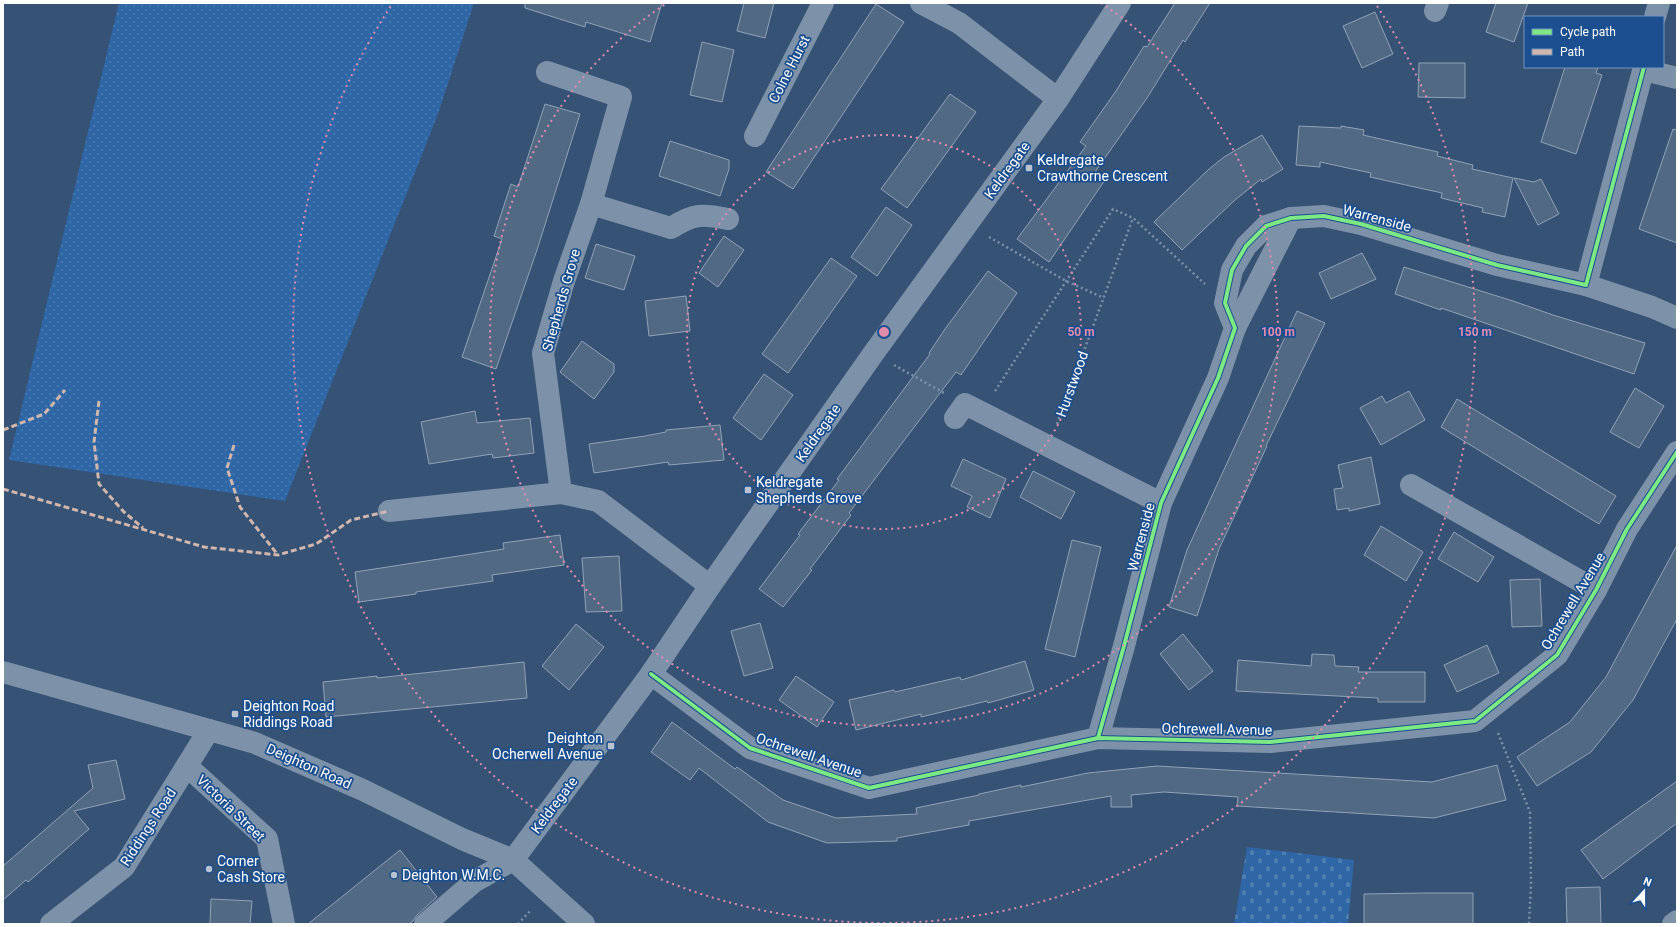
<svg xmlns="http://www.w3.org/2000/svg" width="1680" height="927" viewBox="0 0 1680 927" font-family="Roboto,sans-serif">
<defs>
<pattern id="cemetery-stones" width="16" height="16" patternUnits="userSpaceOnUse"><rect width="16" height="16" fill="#2f66a5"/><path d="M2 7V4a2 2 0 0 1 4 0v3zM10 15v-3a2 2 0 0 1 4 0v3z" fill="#4e7db2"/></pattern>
<pattern id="park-dots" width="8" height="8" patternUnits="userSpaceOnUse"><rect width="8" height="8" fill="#2f66a5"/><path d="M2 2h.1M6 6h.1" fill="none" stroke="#4e7db2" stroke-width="1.8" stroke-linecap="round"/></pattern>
</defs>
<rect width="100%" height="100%" fill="#365274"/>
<!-- cemetery -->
<path fill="url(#cemetery-stones)" d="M1247 847 1354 860 1348 924H1234Z"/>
<!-- park -->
<path fill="url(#park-dots)" d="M119 3H474L438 114 285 501 9 460Z"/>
<!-- building -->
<g fill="#526984" stroke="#92a2b6">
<path d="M525 3H662L650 42 586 22 585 27 525 8Z"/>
<path d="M744 3H774L765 38 737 31Z"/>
<path d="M1175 3H1210L1185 42 1183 40 1147 98 1095 172 1105 180 1049 262 1017 239 1086 146 1080 142 1116 91 1144 46 1147 47Z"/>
<path d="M1496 3H1528L1514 42 1486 32Z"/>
<path d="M876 4 904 22 793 189 766 172Z"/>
<path d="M1375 12 1393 54 1362 68 1343 26Z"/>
<path d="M702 42 734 50 722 102 690 95Z"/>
<path d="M1419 63H1465V98L1418 97Z"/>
<path d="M1565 67H1598L1596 73 1602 75 1576 154 1541 142Z"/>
<path d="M950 94 976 112 907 208 881 189Z"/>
<path d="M545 104 580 114 537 250 496 369 462 357 502 239 494 236 511 184 518 187Z"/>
<path d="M1299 126 1341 128V126L1364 130 1363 135 1438 152 1437 156 1473 165 1472 169 1513 178 1505 217 1482 212 1483 208 1441 198 1442 193 1370 177 1371 173 1320 162V167L1296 165Z"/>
<path d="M1673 129 1677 130V243L1639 229Z"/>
<path d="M1262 135 1283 169 1262 182 1261 179 1235 200 1182 250 1154 222 1209 169 1224 157Z"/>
<path d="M670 141 729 160V169L720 196 659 176Z"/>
<path d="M1514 178 1534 182 1541 179 1559 214 1538 225Z"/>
<path d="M886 207 912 225 877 276 851 257Z"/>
<path d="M724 236 744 250 718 287 699 273Z"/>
<path d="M596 244 635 256 624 290 585 278Z"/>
<path d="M1362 253 1376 279 1331 299 1319 273Z"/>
<path d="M831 258 857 276 788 373 762 354Z"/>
<path d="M1404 267 1513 301 1553 315 1645 343 1634 374 1441 308V310L1395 294Z"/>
<path d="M988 271 1017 293 961 375 956 372 849 513 851 515 810 569 812 570 783 607 759 589 800 535 798 534 839 480 837 479 930 354 929 353 945 329Z"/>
<path d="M686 296 690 331 649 336 645 301Z"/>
<path d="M1297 311 1325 323 1266 446H1267L1219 549 1197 616 1169 607 1187 550Z"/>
<path d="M582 341 614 364V372L594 399 560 372Z"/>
<path d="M764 374 793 395 761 440 733 418Z"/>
<path d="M1635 388 1664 406 1639 448 1610 432Z"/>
<path d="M1409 391 1425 420 1381 445 1360 408 1382 396 1386 403Z"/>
<path d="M1457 399 1616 496 1599 524 1441 427Z"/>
<path d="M475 411 477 423 530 418 534 453 493 458 492 454 429 464 421 422Z"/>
<path d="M720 425 724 460 669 465 668 462 594 473 589 444 645 436 666 432V430Z"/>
<path d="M1371 457 1380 504 1349 511V508L1337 510 1334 489 1343 488 1338 465Z"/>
<path d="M963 459 1006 479 990 518 967 507 972 496 951 486Z"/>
<path d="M1033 471 1075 492 1061 519 1020 497Z"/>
<path d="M1381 526 1423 552 1406 581 1364 555Z"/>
<path d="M1454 532 1494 557 1478 582 1438 559Z"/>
<path d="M560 535 564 565 492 575 493 581 416 592V594L359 602 355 572 504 549 503 543Z"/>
<path d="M1072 540 1101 547 1075 657 1045 649Z"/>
<path d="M1677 545V619L1633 700 1591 752 1537 786 1517 757 1570 722 1606 677Z"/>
<path d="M619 556 622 611 586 612 582 558Z"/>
<path d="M1540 579 1542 626 1512 627 1510 580Z"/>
<path d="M760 623 773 668 744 676 731 631Z"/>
<path d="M576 624 604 647 569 690 542 666Z"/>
<path d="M1183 634 1213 671 1189 690 1160 654Z"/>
<path d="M1487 645 1499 673 1457 692 1444 665Z"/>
<path d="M1312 654 1334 655 1335 666 1359 667 1358 672H1425V702H1378V698L1236 691 1238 660 1311 666Z"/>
<path d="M1025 661 1034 690 988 703 987 701 921 717V714L856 730 849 700 894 690 895 692 960 677 961 680Z"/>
<path d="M524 662 527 698 326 717 323 682 377 676V678Z"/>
<path d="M796 676 834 702 817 727 779 700Z"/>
<path d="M672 722 735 769 737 767 783 800 836 818 917 814 916 808 979 795V794L998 790 1021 785V787L1088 773 1157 766 1432 782 1497 765 1506 800 1434 818 1237 806 1238 797 1164 792 1131 795 1132 807H1111V796L969 821V825L897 838V841L827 843 768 822 699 768 690 780 651 752Z"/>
<path d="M116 760 125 799 74 811 89 829 28 882 26 880 3 900V866L93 788 88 765Z"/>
<path d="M1677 781V823L1603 879 1581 850Z"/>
<path d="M400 850 437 897 417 915 413 921 409 924H308Z"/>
<path d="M1600 887 1601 924H1567L1566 888Z"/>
<path d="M1425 893H1473V924H1364V894Z"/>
<path d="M211 899 252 901 250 924H210Z"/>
</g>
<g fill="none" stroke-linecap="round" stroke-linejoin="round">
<!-- path -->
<g stroke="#7d92a8" stroke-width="2.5" stroke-dasharray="2 3" stroke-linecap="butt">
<path d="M989 237 1066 281 1104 298"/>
<path d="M894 365 944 393"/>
<path d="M995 391 1113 209 1133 218 1205 284"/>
<path d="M1057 424 1133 218"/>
<path d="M1498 733 1530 812 1531 884 1529 924"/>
<path d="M518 924 531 910"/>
</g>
<!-- minor -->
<g stroke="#7d92a8" stroke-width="22">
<path d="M921 3 959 23 1058 99"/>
<path d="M1435 11 1438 3"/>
<path d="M1655 17 1659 3"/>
<path d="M1644 70 1677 78"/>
<path d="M547 72 621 97 591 204 564 281 543 353 561 493 598 501 710 586"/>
<path d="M755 136 823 3"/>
<path d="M591 204 671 228C694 213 703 214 728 219"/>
<path d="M1586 285 1652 307 1677 318"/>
<path d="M1235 328 1291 218"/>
<path d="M955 418 965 404 1161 503"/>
<path d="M1411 485 1596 590"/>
<path d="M389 511 561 493"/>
<path d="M3 672 255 743 363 790 462 839 513 860 584 924"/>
<path d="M651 674 750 748 869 788 1098 738 1270 742 1475 721 1557 655 1596 590 1627 529 1677 452"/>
<path d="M1098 738 1124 646 1161 503 1218 378 1235 328 1225 303 1232 270 1246 246 1266 226 1291 218 1324 216 1361 224 1497 265 1586 285 1644 67"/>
<path d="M187 766 267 839 284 924"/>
<path d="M51 924 124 867 209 730"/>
<path d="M425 924 475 881 513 860 651 674 710 586 873 354 1058 99 1120 3"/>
<path d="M1673 924 1677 921"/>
</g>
<!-- quiet -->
<g stroke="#d1b7ad" stroke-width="3" stroke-dasharray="6 3" stroke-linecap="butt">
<path d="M99 401 94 442 99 484 124 512 143 528"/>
<path d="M3 430 44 414 65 390"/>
<path d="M234 445 227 468 240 507 278 555"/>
<path d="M3 489 204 547 278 555 316 544 351 520 389 511"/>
</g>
<!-- cycleway casing -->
<g stroke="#1b4f8f" stroke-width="6">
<g id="cycleway">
<path d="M651 674 750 748 869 788 1098 738 1270 742 1475 721 1557 655 1596 590 1627 529 1677 452"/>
<path d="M1098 738 1124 646 1161 503 1218 378 1235 328 1225 303 1232 270 1246 246 1266 226 1291 218 1324 216 1361 224 1497 265 1586 285 1644 67"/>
</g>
</g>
<!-- cycleway -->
<use href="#cycleway" stroke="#7ce984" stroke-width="4"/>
</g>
<!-- distance rings -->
<g fill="none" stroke="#e08cad" stroke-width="2" stroke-dasharray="2 4">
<circle cx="884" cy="332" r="197"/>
<path d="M1101 3A394 394 0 1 1 667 3"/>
<path d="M1377 6A591 591 0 1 1 391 6"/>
</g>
<!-- markers -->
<g fill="#b9c2ce" stroke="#1b4f8f" stroke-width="1.5">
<rect x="1025" y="164" width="8" height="8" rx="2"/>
<rect x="744" y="486" width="8" height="8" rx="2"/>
<rect x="231" y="710" width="8" height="8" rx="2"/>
<rect x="607" y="742" width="8" height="8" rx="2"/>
<circle cx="209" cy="869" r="4"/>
<circle cx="394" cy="875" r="4"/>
</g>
<g text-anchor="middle" stroke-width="3.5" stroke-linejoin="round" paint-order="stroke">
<!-- street labels -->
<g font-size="14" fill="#fff" stroke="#1b4f8f">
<text transform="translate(789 69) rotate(-63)" y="5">Colne Hurst</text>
<text transform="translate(1007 170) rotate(-54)" y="5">Keldregate</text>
<text transform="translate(1377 218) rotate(15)" y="5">Warrenside</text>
<text transform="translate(561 300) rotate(-74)" y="5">Shepherds Grove</text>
<text transform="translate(1072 384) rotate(-70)" y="5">Hurstwood</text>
<text transform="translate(818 433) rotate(-55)" y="5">Keldregate</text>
<text transform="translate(1141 537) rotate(-75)" y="5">Warrenside</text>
<text transform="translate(1573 601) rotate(-59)" y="5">Ochrewell Avenue</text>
<text transform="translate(1217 729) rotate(1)" y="5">Ochrewell Avenue</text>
<text transform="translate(809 755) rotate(19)" y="5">Ochrewell Avenue</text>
<text transform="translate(309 766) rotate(24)" y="5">Deighton Road</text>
<text transform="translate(554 805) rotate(-53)" y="5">Keldregate</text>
<text transform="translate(231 808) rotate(44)" y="5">Victoria Street</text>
<text transform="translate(148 827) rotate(-57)" y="5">Riddings Road</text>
</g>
<!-- poi labels -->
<g font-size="14" fill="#fff" stroke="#1b4f8f" text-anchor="start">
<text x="1037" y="165">Keldregate<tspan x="1037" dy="16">Crawthorne Crescent</tspan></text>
<text x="756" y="487">Keldregate<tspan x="756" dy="16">Shepherds Grove</tspan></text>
<text x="243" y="711">Deighton Road<tspan x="243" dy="16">Riddings Road</tspan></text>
<text x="603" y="743" text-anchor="end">Deighton<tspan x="603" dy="16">Ocherwell Avenue</tspan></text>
<text x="217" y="866">Corner<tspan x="217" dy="16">Cash Store</tspan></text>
<text x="402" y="880">Deighton W.M.C.</text>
</g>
</g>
<circle cx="884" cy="332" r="6" fill="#e08cad" stroke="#1b4f8f" stroke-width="2"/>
<g font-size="12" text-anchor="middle" font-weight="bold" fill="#e08cad" stroke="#1b4f8f" stroke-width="3.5" stroke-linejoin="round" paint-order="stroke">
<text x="1081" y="336">50 m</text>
<text x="1278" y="336">100 m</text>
<text x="1475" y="336">150 m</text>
</g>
<!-- border -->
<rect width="1680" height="927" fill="none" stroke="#ffffff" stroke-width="8"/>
<!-- legend -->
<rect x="1524" y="16" width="140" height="52" fill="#1b4f8f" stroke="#7695bc"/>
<rect x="1532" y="29" width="20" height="6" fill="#7ce984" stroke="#7695bc"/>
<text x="1560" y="36" font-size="12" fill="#ffffff">Cycle path</text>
<rect x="1532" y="49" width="20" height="6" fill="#d1b7ad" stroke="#7695bc"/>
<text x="1560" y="56" font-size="12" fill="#ffffff">Path</text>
<!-- north arrow -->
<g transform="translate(1644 891) rotate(21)" stroke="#1b4f8f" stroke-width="3" paint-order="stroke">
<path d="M0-3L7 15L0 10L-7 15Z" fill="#ffffff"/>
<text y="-6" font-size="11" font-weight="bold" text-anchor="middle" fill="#ffffff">N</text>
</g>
</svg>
